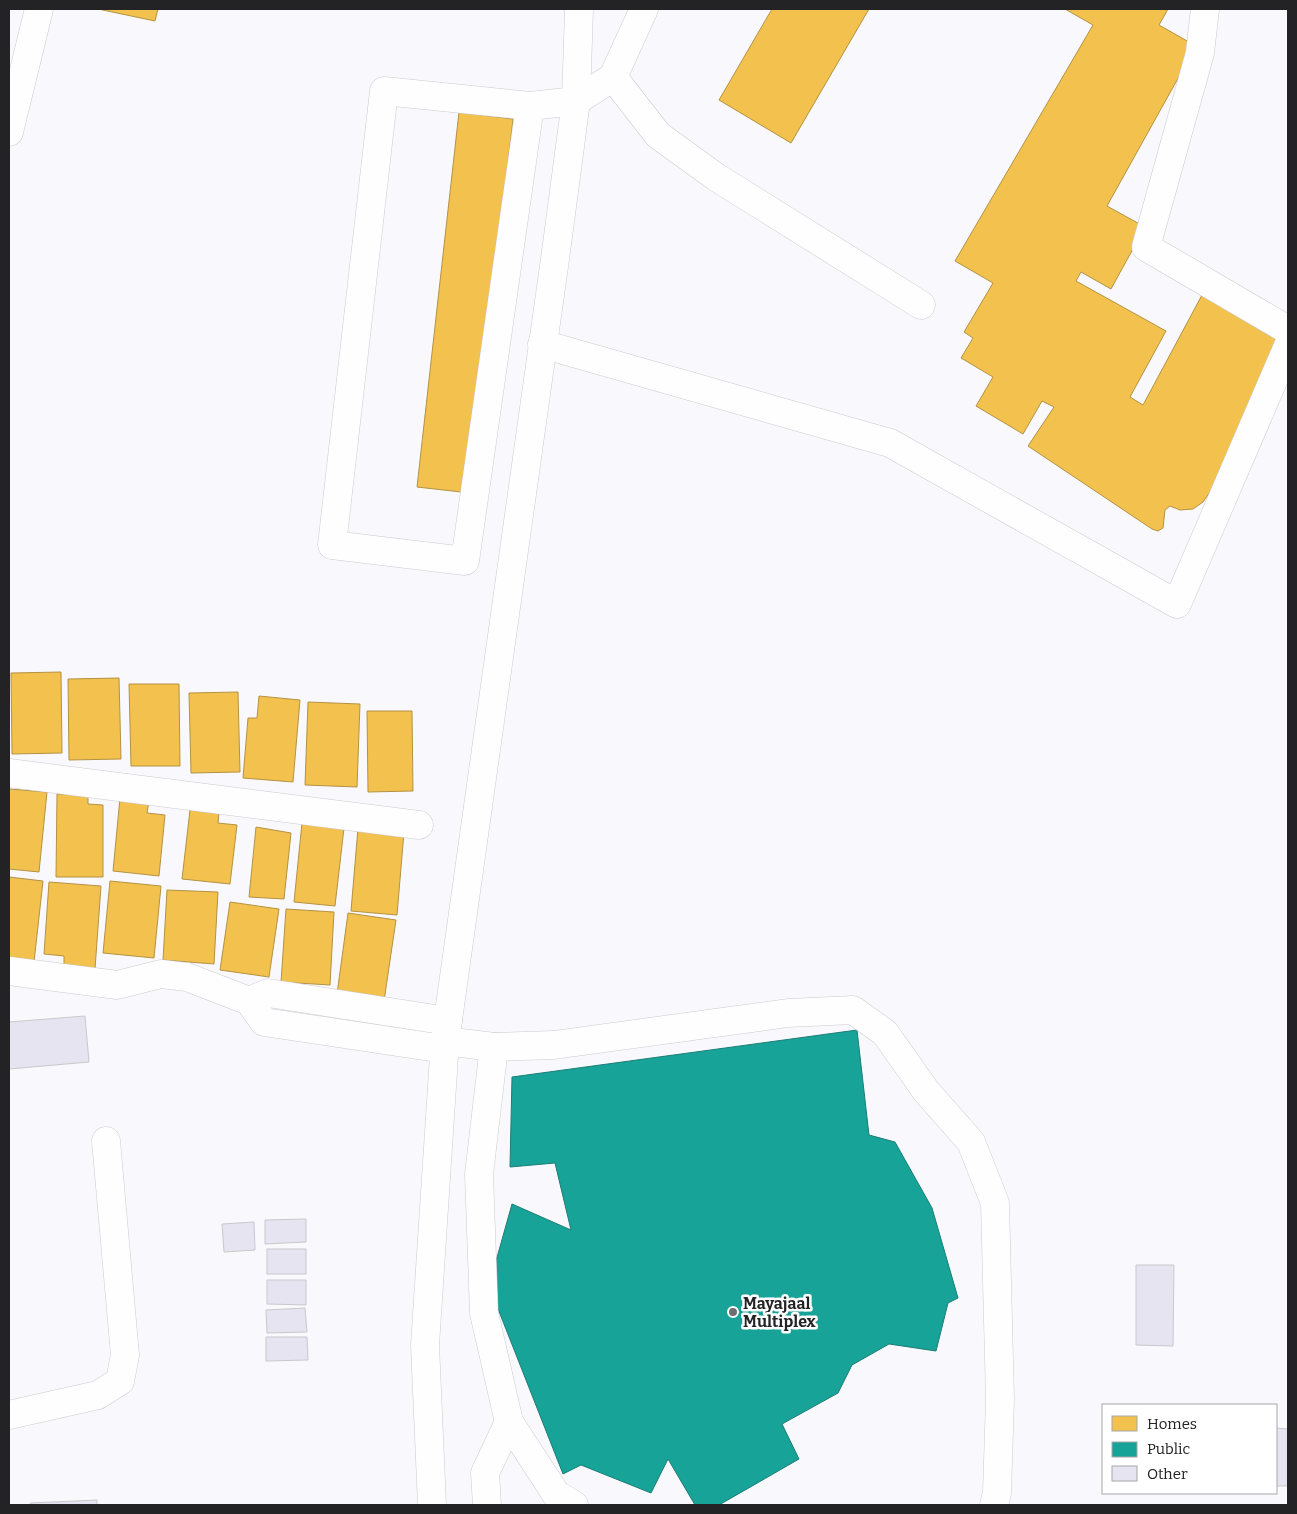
<svg xmlns="http://www.w3.org/2000/svg" width="1297" height="1514" viewBox="0 0 1297 1514" font-family="Bitter,serif">
<rect width="100%" height="100%" fill="#f9f9fd"/>
<!-- homes -->
<g fill="#f2c14e" stroke="#b49242">
<path d="M98 9H158L155 21Z"/>
<path d="M772 9H869L791 143 719 100Z"/>
<path d="M1065 9H1168L1159 25 1196 46 1107 206 1145 227 1111 289 1081 272 1076 281 1166 331 1130 397 1143 405 1202 295 1288 332 1221 476 1203 502 1193 509 1180 510 1170 506 1165 510 1163 528 1158 531 1152 529 1028 446 1054 407 1042 401 1023 434 976 406 993 377 961 358 973 338 964 332 993 283 955 261 1093 25Z"/>
<path d="M459 112 513 119 470 493 417 487Z"/>
<path d="M61 672 62 753 12 754 11 673Z"/>
<path d="M119 678 121 759 69 760 68 679Z"/>
<path d="M129 684H179L180 766H131Z"/>
<path d="M238 692 240 772 191 773 189 693Z"/>
<path d="M259 696 300 700 293 782 243 778 248 718H257Z"/>
<path d="M308 702 360 704 357 787 305 785Z"/>
<path d="M367 711H412L413 791 368 792Z"/>
<path d="M9 789 47 792 39 872 9 869Z"/>
<path d="M57 794H88V804L103 805V877H56Z"/>
<path d="M120 798 149 801 147 813 165 815 159 876 113 871Z"/>
<path d="M190 810 219 813 218 823 237 825 230 884 182 879Z"/>
<path d="M302 823 344 828 335 906 294 902Z"/>
<path d="M256 827 291 833 284 899 249 897Z"/>
<path d="M358 828 404 832 397 915 351 911Z"/>
<path d="M9 877 43 881 34 962 9 959Z"/>
<path d="M110 881 161 886 154 958 103 953Z"/>
<path d="M49 882 101 886 95 969 64 967V956L44 954Z"/>
<path d="M167 890 218 892 214 964 163 960Z"/>
<path d="M230 902 279 909 269 977 220 970Z"/>
<path d="M286 909 334 912 330 985 281 982Z"/>
<path d="M348 913 396 920 384 1001 337 994Z"/>
</g>
<!-- public -->
<path fill="#17a398" stroke="#1b7d76" d="M857 1030 869 1135 895 1142 932 1208 958 1298 948 1303 936 1351 889 1344 852 1365 838 1393 782 1424 799 1459 719 1505H695L668 1459 651 1493 581 1465 563 1474 489 1286 512 1204 571 1230 555 1163 510 1167 512 1077Z"/>
<!-- building -->
<g fill="#e5e4f0" stroke="#c9c9cc">
<path d="M85 1016 89 1062 9 1069V1022Z"/>
<path d="M306 1219V1242L265 1244V1220Z"/>
<path d="M254 1222 255 1250 224 1252 222 1224Z"/>
<rect x="267" y="1249" width="39" height="25"/>
<path d="M1136 1265H1174L1173 1346 1136 1345Z"/>
<path d="M267 1280H306V1305L267 1304Z"/>
<path d="M305 1308 307 1332 267 1333 266 1310Z"/>
<path d="M266 1337H307L308 1360 266 1361Z"/>
<path d="M1276 1428 1288 1429V1486H1276Z"/>
<path d="M97 1500V1505H31L30 1503Z"/>
</g>
<g fill="none" stroke-linecap="round" stroke-linejoin="round">
<!-- minor casing -->
<g stroke="#cbcbcf" stroke-width="29">
<g id="minor">
<path d="M1205 9 1200 53 1146 247 1288 330"/>
<path d="M613 77 658 135 716 177 921 305"/>
<path d="M530 106 465 561 332 545 384 91 530 106 576 101 613 77 644 9"/>
<path d="M9 132 39 9"/>
<path d="M542 344 890 443 1177 604 1288 346"/>
<path d="M9 773 419 825"/>
<path d="M9 971 117 985 161 974 187 977 249 1001 264 1022 444 1049"/>
<path d="M249 1001 268 993 448 1021"/>
<path d="M445 1041 494 1047"/>
<path d="M9 1415 98 1395 120 1381 125 1355 106 1141"/>
<path d="M432 1505 425 1345 445 1041 555 259 576 101 579 9"/>
<path d="M487 1505 485 1473 509 1422"/>
<path d="M574 1505 556 1494 509 1422 484 1313 479 1174 494 1047 554 1045 788 1013 853 1010 885 1033 926 1091 971 1142 995 1203 1000 1399 997 1493 994 1505"/>
</g>
</g>
<!-- minor -->
<use href="#minor" stroke="#fefeff" stroke-width="28"/>
</g>
<!-- markers -->
<circle fill="#6e6e71" stroke="#fff" stroke-width="2" cx="733" cy="1312" r="5"/>
<g text-anchor="middle" stroke-width="5" stroke-linejoin="round" paint-order="stroke">
<!-- poi labels -->
<g font-size="16" font-weight="bold" fill="#232326" stroke="#fff" text-anchor="start">
<text x="743" y="1309">Mayajaal<tspan x="743" dy="18">Multiplex</tspan></text>
</g>
</g>
<!-- border -->
<rect width="1297" height="1514" fill="none" stroke="#232326" stroke-width="20"/>
<!-- legend -->
<rect x="1102" y="1404" width="175" height="90" fill="#ffffff" stroke="#a7a7a8"/>
<rect x="1112" y="1416" width="25" height="15" fill="#f2c14e" stroke="#a7a7a8"/>
<text x="1147" y="1429" font-size="15" fill="#232326">Homes</text>
<rect x="1112" y="1442" width="25" height="15" fill="#17a398" stroke="#a7a7a8"/>
<text x="1147" y="1454" font-size="15" fill="#232326">Public</text>
<rect x="1112" y="1466" width="25" height="15" fill="#e5e4f0" stroke="#a7a7a8"/>
<text x="1147" y="1479" font-size="15" fill="#232326">Other</text>
</svg>
